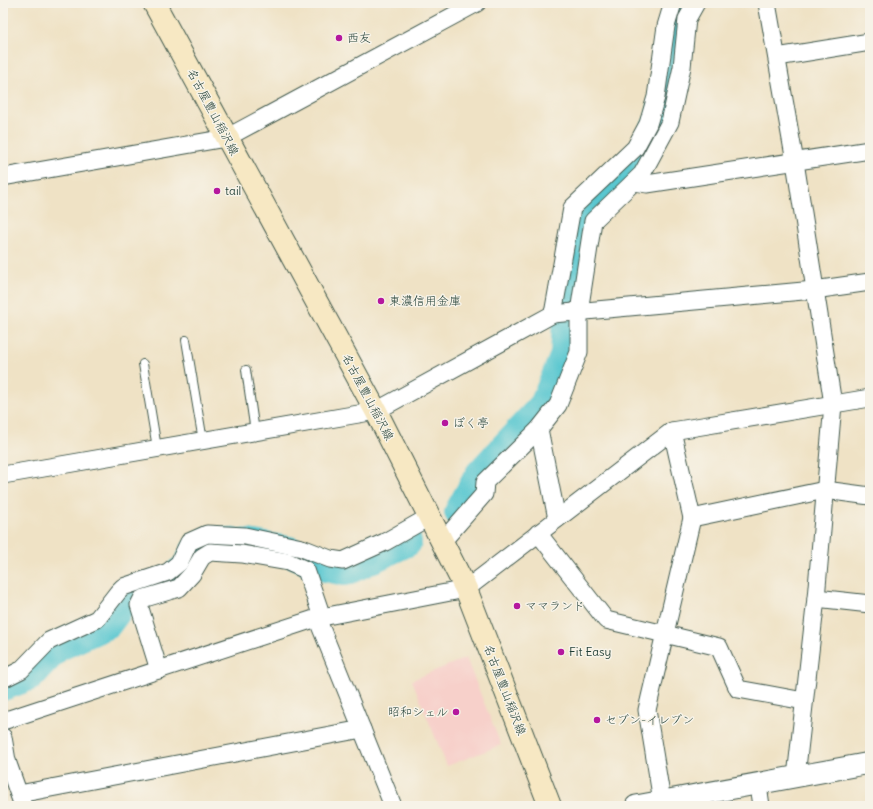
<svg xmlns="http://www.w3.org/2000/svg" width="873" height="809" viewBox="0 0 873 809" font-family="Delius,'Klee One',sans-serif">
<rect width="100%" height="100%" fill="#f7f3e8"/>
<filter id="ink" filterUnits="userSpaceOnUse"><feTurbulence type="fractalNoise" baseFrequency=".025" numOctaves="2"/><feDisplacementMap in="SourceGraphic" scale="8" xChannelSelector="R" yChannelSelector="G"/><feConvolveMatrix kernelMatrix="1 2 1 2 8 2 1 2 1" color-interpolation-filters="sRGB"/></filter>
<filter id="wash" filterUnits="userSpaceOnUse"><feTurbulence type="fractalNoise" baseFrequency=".012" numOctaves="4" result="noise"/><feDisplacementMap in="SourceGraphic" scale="16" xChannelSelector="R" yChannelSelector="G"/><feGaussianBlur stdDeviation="0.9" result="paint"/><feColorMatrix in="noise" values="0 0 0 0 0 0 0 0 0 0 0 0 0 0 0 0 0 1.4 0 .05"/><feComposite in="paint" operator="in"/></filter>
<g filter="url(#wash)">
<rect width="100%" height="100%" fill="#efe2c5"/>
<!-- built -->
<path fill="#f7d0ca" d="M466 658 501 745 447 766 412 680Z"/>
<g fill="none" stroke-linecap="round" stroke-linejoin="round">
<!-- river -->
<g stroke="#5ac7d0" stroke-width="30">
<path d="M459 512 480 474 544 405 565 355 569 289 582 216 642 154 660 119 678 18 684 3"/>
<path d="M3 686 30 676 57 647 107 624 128 596 173 580 188 565 195 551 209 541 248 544 289 551 320 566 346 571 407 542"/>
</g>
</g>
</g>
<g filter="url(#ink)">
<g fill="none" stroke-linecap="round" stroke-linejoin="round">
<!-- service casing -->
<g stroke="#3e564a" stroke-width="10">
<g id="service">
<path d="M186 340 203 441"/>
<path d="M143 364 157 448"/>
<path d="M246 370 255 432"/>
</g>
</g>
<!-- minor casing -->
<g stroke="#3e564a" stroke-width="19">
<g id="minor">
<path d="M767 3 795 162 833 404 816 598 796 777"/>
<path d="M777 57 870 42"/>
<path d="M3 177 226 138 477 3"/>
<path d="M635 182 647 184 870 150"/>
<path d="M553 314 572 208 635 148 648 124 656 97 666 26 673 3"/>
<path d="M539 429 557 519"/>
<path d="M3 475 376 411 553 314 814 290 870 282"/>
<path d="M692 518 825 490 870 496"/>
<path d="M538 533 606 620 719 647 738 689 804 701"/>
<path d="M442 542 484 494 485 482 539 429 558 405 579 352V312L593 221 642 174 670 122 682 67 687 19 696 3"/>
<path d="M816 598 870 604"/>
<path d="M317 618 393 806"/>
<path d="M159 670 139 605 142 599 179 588 192 574 202 557 210 552 242 554 288 562 306 570 322 617"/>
<path d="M3 679 21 670 49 641 97 619 118 592 123 587 168 572 179 563 189 542 207 534 245 536 302 548 330 559 343 561 385 542 429 517"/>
<path d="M3 721 317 618 466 589 672 431 870 398"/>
<path d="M3 737 7 761 3 762"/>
<path d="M7 761 23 806"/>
<path d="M758 785 761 806"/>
<path d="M19 794 362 729"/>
<path d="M662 801 647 710 692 518 672 431"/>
</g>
</g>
<!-- tertiary casing -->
<g stroke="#3e564a" stroke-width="23">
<path id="tertiary" d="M636 806 870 763"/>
</g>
<!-- secondary casing -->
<g stroke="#3e564a" stroke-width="24">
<path id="secondary" d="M154 3 376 411 466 589 550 806"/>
</g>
<!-- service -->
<use href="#service" stroke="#fff" stroke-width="8"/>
<!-- minor -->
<use href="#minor" stroke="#fff" stroke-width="17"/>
<!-- tertiary -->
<use href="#tertiary" stroke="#fff" stroke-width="21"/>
<!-- secondary -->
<use href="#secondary" stroke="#f7e8c3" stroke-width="22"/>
</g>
</g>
<!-- markers -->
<g fill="#b5179e" stroke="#f7f3e8" stroke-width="1.5">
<circle cx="339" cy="38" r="4"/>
<circle cx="217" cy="191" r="4"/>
<circle cx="381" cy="301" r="4"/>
<circle cx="445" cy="423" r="4"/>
<circle cx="517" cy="606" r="4"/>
<circle cx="561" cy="652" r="4"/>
<circle cx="456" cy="712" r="4"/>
<circle cx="597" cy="720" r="4"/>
</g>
<g text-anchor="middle" stroke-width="3" stroke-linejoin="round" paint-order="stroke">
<!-- poi labels -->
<g font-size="12" fill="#1f3d34" stroke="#f7f3e8" text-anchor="start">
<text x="347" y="42">西友</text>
<text x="225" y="195">tail</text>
<text x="389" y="305">東濃信用金庫</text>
<text x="453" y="427">ぼく亭</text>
<text x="525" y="610">ママランド</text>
<text x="569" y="656">Fit Easy</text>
<text x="448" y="716" text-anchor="end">昭和シェル</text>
<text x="605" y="724">セブン-イレブン</text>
</g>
<!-- street labels -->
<g font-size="12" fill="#1f3d34" stroke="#f7f3e8">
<text transform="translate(213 112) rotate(62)" y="4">名古屋豊山稲沢線</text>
<text transform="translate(368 397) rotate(62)" y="4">名古屋豊山稲沢線</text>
<text transform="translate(505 690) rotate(69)" y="4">名古屋豊山稲沢線</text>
</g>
</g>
<!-- margin -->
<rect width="873" height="809" fill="none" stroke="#f7f3e8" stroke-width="16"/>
</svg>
